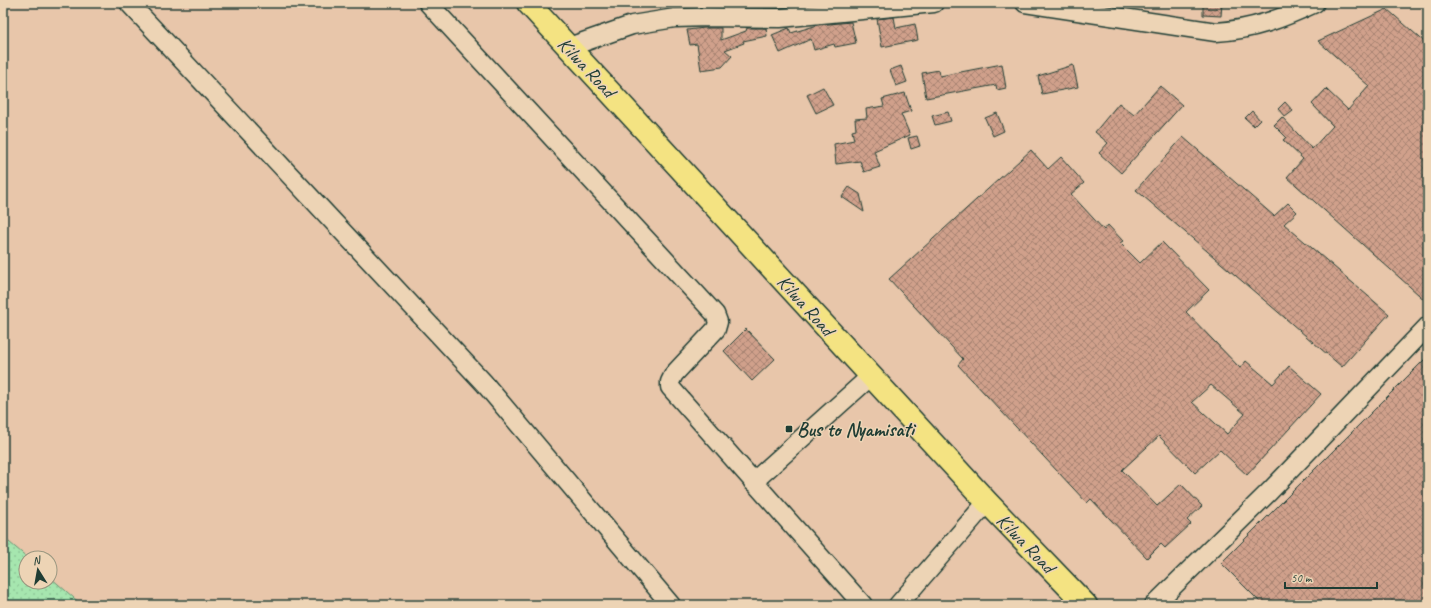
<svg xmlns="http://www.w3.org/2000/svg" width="1431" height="608" viewBox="0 0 1431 608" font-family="Caveat,sans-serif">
<defs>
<pattern id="grass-dots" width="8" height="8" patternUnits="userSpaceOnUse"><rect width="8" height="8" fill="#a6e6af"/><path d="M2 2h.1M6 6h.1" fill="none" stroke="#8ec697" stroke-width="1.8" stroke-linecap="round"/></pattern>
<pattern id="building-cross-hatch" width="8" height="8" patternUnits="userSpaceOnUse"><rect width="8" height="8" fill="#d0a08b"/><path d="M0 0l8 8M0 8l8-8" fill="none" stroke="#a88472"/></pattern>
</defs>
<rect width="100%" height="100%" fill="#e8c6aa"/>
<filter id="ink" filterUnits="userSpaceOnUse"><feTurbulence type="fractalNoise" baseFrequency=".025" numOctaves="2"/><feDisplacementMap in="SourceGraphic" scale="8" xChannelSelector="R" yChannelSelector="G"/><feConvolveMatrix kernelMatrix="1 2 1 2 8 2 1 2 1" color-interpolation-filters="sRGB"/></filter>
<g filter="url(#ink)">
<!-- grass -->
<path fill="url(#grass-dots)" stroke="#629272" d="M3 537 28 558H26V582H50V577L82 605H3Z"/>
<!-- building -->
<g fill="url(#building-cross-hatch)" stroke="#1f3d34" fill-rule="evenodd">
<path d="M1203 3H1222L1221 16 1203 15Z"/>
<path d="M1387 9 1428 45V303L1287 177 1303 159 1283 140 1286 137 1274 125 1282 117 1312 149 1333 126 1312 104 1326 89 1348 110 1369 86 1318 41Z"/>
<path d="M894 17 896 28 915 24 918 40 882 47 877 19Z"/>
<path d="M851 22 856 43 835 47 834 44 814 50 811 39 780 53 772 35 789 28 791 33 818 25Z"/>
<path d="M705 28H721V40L746 31 747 28H766L767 36 743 41 744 43 725 50 732 56 722 67 701 70 697 44 690 45 687 30Z"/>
<path d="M1002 64 1006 88 997 90 996 85 926 98 922 73 939 70 940 76Z"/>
<path d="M1073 65 1078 87 1042 94 1038 76Z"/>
<path d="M901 66 907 82 896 86 890 70Z"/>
<path d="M1160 86 1182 105 1121 173 1099 153 1108 143 1095 132 1119 103 1134 115Z"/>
<path d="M823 87 833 105 816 113 807 95Z"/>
<path d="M905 93 911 111 901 114 910 135 874 151 880 167 864 172 860 161 836 164 834 144 854 140 852 131 856 130 855 119 867 118 866 109 884 106 882 99Z"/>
<path d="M1285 102 1293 111 1285 117 1278 109Z"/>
<path d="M1252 111 1260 120 1254 126 1245 118Z"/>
<path d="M948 112 951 121 935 125 932 116Z"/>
<path d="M997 113 1004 131 993 136 985 118Z"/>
<path d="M917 136 920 146 911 149 908 138Z"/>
<path d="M1183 137 1274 216 1288 203 1297 212 1284 224 1389 314 1342 367 1136 190Z"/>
<path d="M1031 150 1048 169 1061 157 1084 183 1071 194 1104 230 1108 225 1123 241 1120 243 1140 263 1162 242 1209 290 1186 312 1240 368 1246 361 1273 384 1289 366 1321 394 1247 475 1220 450 1195 473 1159 436 1122 470 1157 506 1181 484 1202 506 1187 520 1191 524 1165 548 1161 544 1147 558 1091 499 1087 503 958 365 963 359 889 279ZM1211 385 1245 414 1227 434 1192 402Z"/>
<path d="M849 187 860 194 864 212 842 197Z"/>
<path d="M746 329 775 359 752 381 724 351Z"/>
<path d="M1428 356V605H1263L1221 563Z"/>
</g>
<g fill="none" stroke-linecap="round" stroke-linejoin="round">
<!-- minor casing -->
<g stroke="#1f3d34" stroke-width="21">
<g id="minor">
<path d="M129 3 484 383 671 605"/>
<path d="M428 3 715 314 718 322 716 329 674 374 670 382V387L863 605"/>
<path d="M1025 3 1216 32C1252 30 1283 18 1315 3"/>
<path d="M569 47 632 25 675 18 707 17 780 18 934 3"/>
<path d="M753 482 871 376"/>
<path d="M898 605 987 502"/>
<path d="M1154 605 1269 492 1428 326"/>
</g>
</g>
<!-- highway casing -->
<g stroke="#1f3d34" stroke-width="25">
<path id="highway" d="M528 3 987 502 1086 605"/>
</g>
<!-- minor -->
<use href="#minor" stroke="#edd4b5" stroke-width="18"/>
<!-- highway -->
<use href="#highway" stroke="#f4e382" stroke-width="22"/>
</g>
</g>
<!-- markers -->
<rect fill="#1f3d34" stroke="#edd4b5" stroke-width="1.5" x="785" y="425" width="8" height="8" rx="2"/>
<g text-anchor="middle" stroke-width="3" stroke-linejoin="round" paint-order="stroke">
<!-- street labels -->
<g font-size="20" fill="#1f3d34" stroke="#edd4b5">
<text transform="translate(587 67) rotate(47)" y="7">Kilwa Road</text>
<text transform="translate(806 305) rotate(48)" y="7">Kilwa Road</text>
<text transform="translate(1026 543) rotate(46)" y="7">Kilwa Road</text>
</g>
<!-- poi labels -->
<g font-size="20" font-weight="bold" fill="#1f3d34" stroke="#edd4b5" text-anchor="start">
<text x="797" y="436">Bus to Nyamisati</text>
</g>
</g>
<!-- margin -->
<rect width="1431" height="608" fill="none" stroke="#edd4b5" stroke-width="16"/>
<rect x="8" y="8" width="1415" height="592" fill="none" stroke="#1f3d34" stroke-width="1.5" filter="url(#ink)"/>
<!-- north arrow -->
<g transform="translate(38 570) rotate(349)"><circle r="19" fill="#edd4b5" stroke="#9b9881"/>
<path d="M0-3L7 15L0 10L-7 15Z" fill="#1f3d34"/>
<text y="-6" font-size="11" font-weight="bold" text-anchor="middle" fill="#1f3d34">N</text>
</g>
<!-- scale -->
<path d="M1285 582v6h92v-6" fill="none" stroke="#1f3d34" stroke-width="2"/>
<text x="1291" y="582" font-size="12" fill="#1f3d34" stroke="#edd4b5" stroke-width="3" paint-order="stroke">50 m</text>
</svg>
